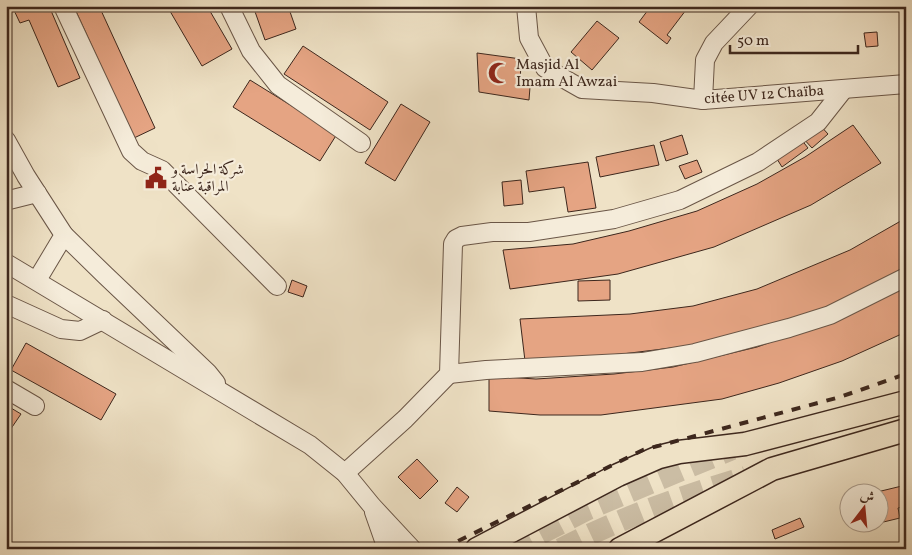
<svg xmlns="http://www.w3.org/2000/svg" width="912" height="555" viewBox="0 0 912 555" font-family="Vollkorn,Amiri,serif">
<rect width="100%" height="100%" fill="#efe2c6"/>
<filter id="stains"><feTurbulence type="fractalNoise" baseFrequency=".004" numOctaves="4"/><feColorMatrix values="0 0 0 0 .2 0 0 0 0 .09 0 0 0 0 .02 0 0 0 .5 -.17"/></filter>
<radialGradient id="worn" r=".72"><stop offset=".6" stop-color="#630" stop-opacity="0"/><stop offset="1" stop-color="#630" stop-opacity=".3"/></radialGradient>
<!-- building -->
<g fill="#e5a483" stroke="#3d271d">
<path d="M12 6H49L80 78 58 87 29 20 20 23Z"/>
<path d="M76 6H99L155 128 134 138 74 7Z"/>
<path d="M167 6H207L232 49 202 66Z"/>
<path d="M253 6H288L296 29 265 40Z"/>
<path d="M651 6H689L667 35 671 38 667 44 639 22Z"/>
<path d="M597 21 619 38 592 70 571 52Z"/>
<path d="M877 32 878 46 866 47 864 33Z"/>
<path d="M303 46 388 102 370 130 284 74Z"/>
<path d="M477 53 521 59 520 86 530 87 529 100 479 92Z"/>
<path d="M250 80 337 134 320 161 233 107Z"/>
<path d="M401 104 430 122 395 181 365 163Z"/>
<path d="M818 123 828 134 812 148 802 137Z"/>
<path d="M853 125 881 163 811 205 714 247 618 274 510 289 503 250 573 244 629 231 697 211 757 184 805 157Z"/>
<path d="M797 134 808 148 782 167 777 159Z"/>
<path d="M682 135 688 154 666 161 660 142Z"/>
<path d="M654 145 659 165 600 177 596 157Z"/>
<path d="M697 160 702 172 685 179 679 166Z"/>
<path d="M588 162 596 208 568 212 564 187 529 192 526 171Z"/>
<path d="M521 180 523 204 504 206 502 182Z"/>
<path d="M906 218V270L843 301 796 319 704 344 622 354 525 361 520 319 630 314 693 306 757 289 850 250Z"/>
<path d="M292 280 307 286 303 297 288 292Z"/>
<path d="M610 280V300L578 301V281Z"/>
<path d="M906 285V332L842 361 779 383 722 399 601 415H540L489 411V376L536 379 614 374 673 367 757 347 828 322Z"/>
<path d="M26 343 116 394 101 420 11 370Z"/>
<path d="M6 405 21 414 6 436Z"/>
<path d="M417 459 438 481 420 499 398 477Z"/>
<path d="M906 485V506L898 508 900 518 871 525 870 522H880V492H877Z"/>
<path d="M457 487 469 497 457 512 445 503Z"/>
<path d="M800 518 804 527 775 539 772 530Z"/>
<rect x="798" y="545" width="17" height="4"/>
</g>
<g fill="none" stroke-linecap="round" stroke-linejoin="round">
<!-- major-tunnel -->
<g stroke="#cbbda4" stroke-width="22" stroke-dasharray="22 11" stroke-linecap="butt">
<path d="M511 549 588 509 732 449"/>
<path d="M561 549C620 518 682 496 746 477"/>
</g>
<!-- minor casing -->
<g stroke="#6a5647" stroke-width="20">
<g id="minor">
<path d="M63 6 131 151 142 161 162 170 277 286"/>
<path d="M229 6 251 51 278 85 361 143"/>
<path d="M526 6 529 38 545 68 582 89 653 93 703 100 906 84"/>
<path d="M703 100 705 60 714 43 749 6"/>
<path d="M6 140 26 176 64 235 37 280"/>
<path d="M6 199 9 200 37 193"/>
<path d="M64 235 105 275 208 373 216 383"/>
<path d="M6 263 310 445 345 473 372 506 412 549"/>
<path d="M6 304 61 329 80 331 103 320"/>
<path d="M449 374 486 370 642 362 695 353 789 328 830 315 906 277"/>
<path d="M6 389 35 406"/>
<path d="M345 473 405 419 449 374 453 244 456 239 462 236 492 232H529L614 219 680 200 758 162 818 122 844 89"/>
<path d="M374 512 387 549"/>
</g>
</g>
<!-- major casing -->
<g stroke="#3d271d" stroke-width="25">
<g id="major">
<path d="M477 549 618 475 659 457 679 452 745 444 906 402"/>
<path d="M620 549 772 469 906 430"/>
</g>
</g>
<!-- minor -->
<use href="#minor" stroke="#f5ecda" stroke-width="18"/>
<!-- major -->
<use href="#major" stroke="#efe2c6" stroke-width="22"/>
<!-- rail -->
<path stroke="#3d271d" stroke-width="4" stroke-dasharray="9 9" stroke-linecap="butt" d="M442 549 643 450 840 397 906 374"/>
</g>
<!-- icons -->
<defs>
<g id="mosque-bare" transform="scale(1.725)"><path d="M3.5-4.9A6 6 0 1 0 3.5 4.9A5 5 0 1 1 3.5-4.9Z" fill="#8f2418" stroke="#f5ecda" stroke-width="2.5" paint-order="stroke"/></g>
<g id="civic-bare" transform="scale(1.725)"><path d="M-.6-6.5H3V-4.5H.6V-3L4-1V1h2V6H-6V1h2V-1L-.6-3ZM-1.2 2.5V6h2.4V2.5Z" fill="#8f2418" stroke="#f5ecda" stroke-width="2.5" paint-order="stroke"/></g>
</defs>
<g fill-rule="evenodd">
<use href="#mosque-bare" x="499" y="73"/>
<use href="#civic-bare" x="156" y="178"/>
</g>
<g text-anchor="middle" stroke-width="4.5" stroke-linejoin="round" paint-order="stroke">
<!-- poi labels -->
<g font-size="15" fill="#3d271d" stroke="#f5ecda" text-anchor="start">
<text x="516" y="69">Masjid Al<tspan x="516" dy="17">Imam Al Awzai</tspan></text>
<text x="172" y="174">شركة الحراسة و<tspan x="172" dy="17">المراقبة عنابة</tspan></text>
</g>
<!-- street labels -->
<g font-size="15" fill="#3d271d" stroke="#f5ecda">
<text transform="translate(764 94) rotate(-4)" y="5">citée UV 12 Chaïba</text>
</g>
</g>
<!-- margin -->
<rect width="912" height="555" fill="none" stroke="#efe2c6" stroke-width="25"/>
<rect x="8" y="8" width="897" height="540" fill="none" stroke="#3d271d" stroke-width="2.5"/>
<rect x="12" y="12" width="887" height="530" fill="none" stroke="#3d271d"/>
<!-- north arrow -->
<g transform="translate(864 508) rotate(16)"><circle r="24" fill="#f5ecda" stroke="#ab9d8e"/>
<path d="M0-4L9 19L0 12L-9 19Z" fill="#8f2418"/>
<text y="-8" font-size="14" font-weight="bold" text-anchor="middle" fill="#3d271d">ش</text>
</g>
<!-- scale -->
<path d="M730 45v8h128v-8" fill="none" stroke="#3d271d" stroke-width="2.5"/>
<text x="737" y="45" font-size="15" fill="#3d271d" stroke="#f5ecda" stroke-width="4" paint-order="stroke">50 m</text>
<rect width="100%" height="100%" filter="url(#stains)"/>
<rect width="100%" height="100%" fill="url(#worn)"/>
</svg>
